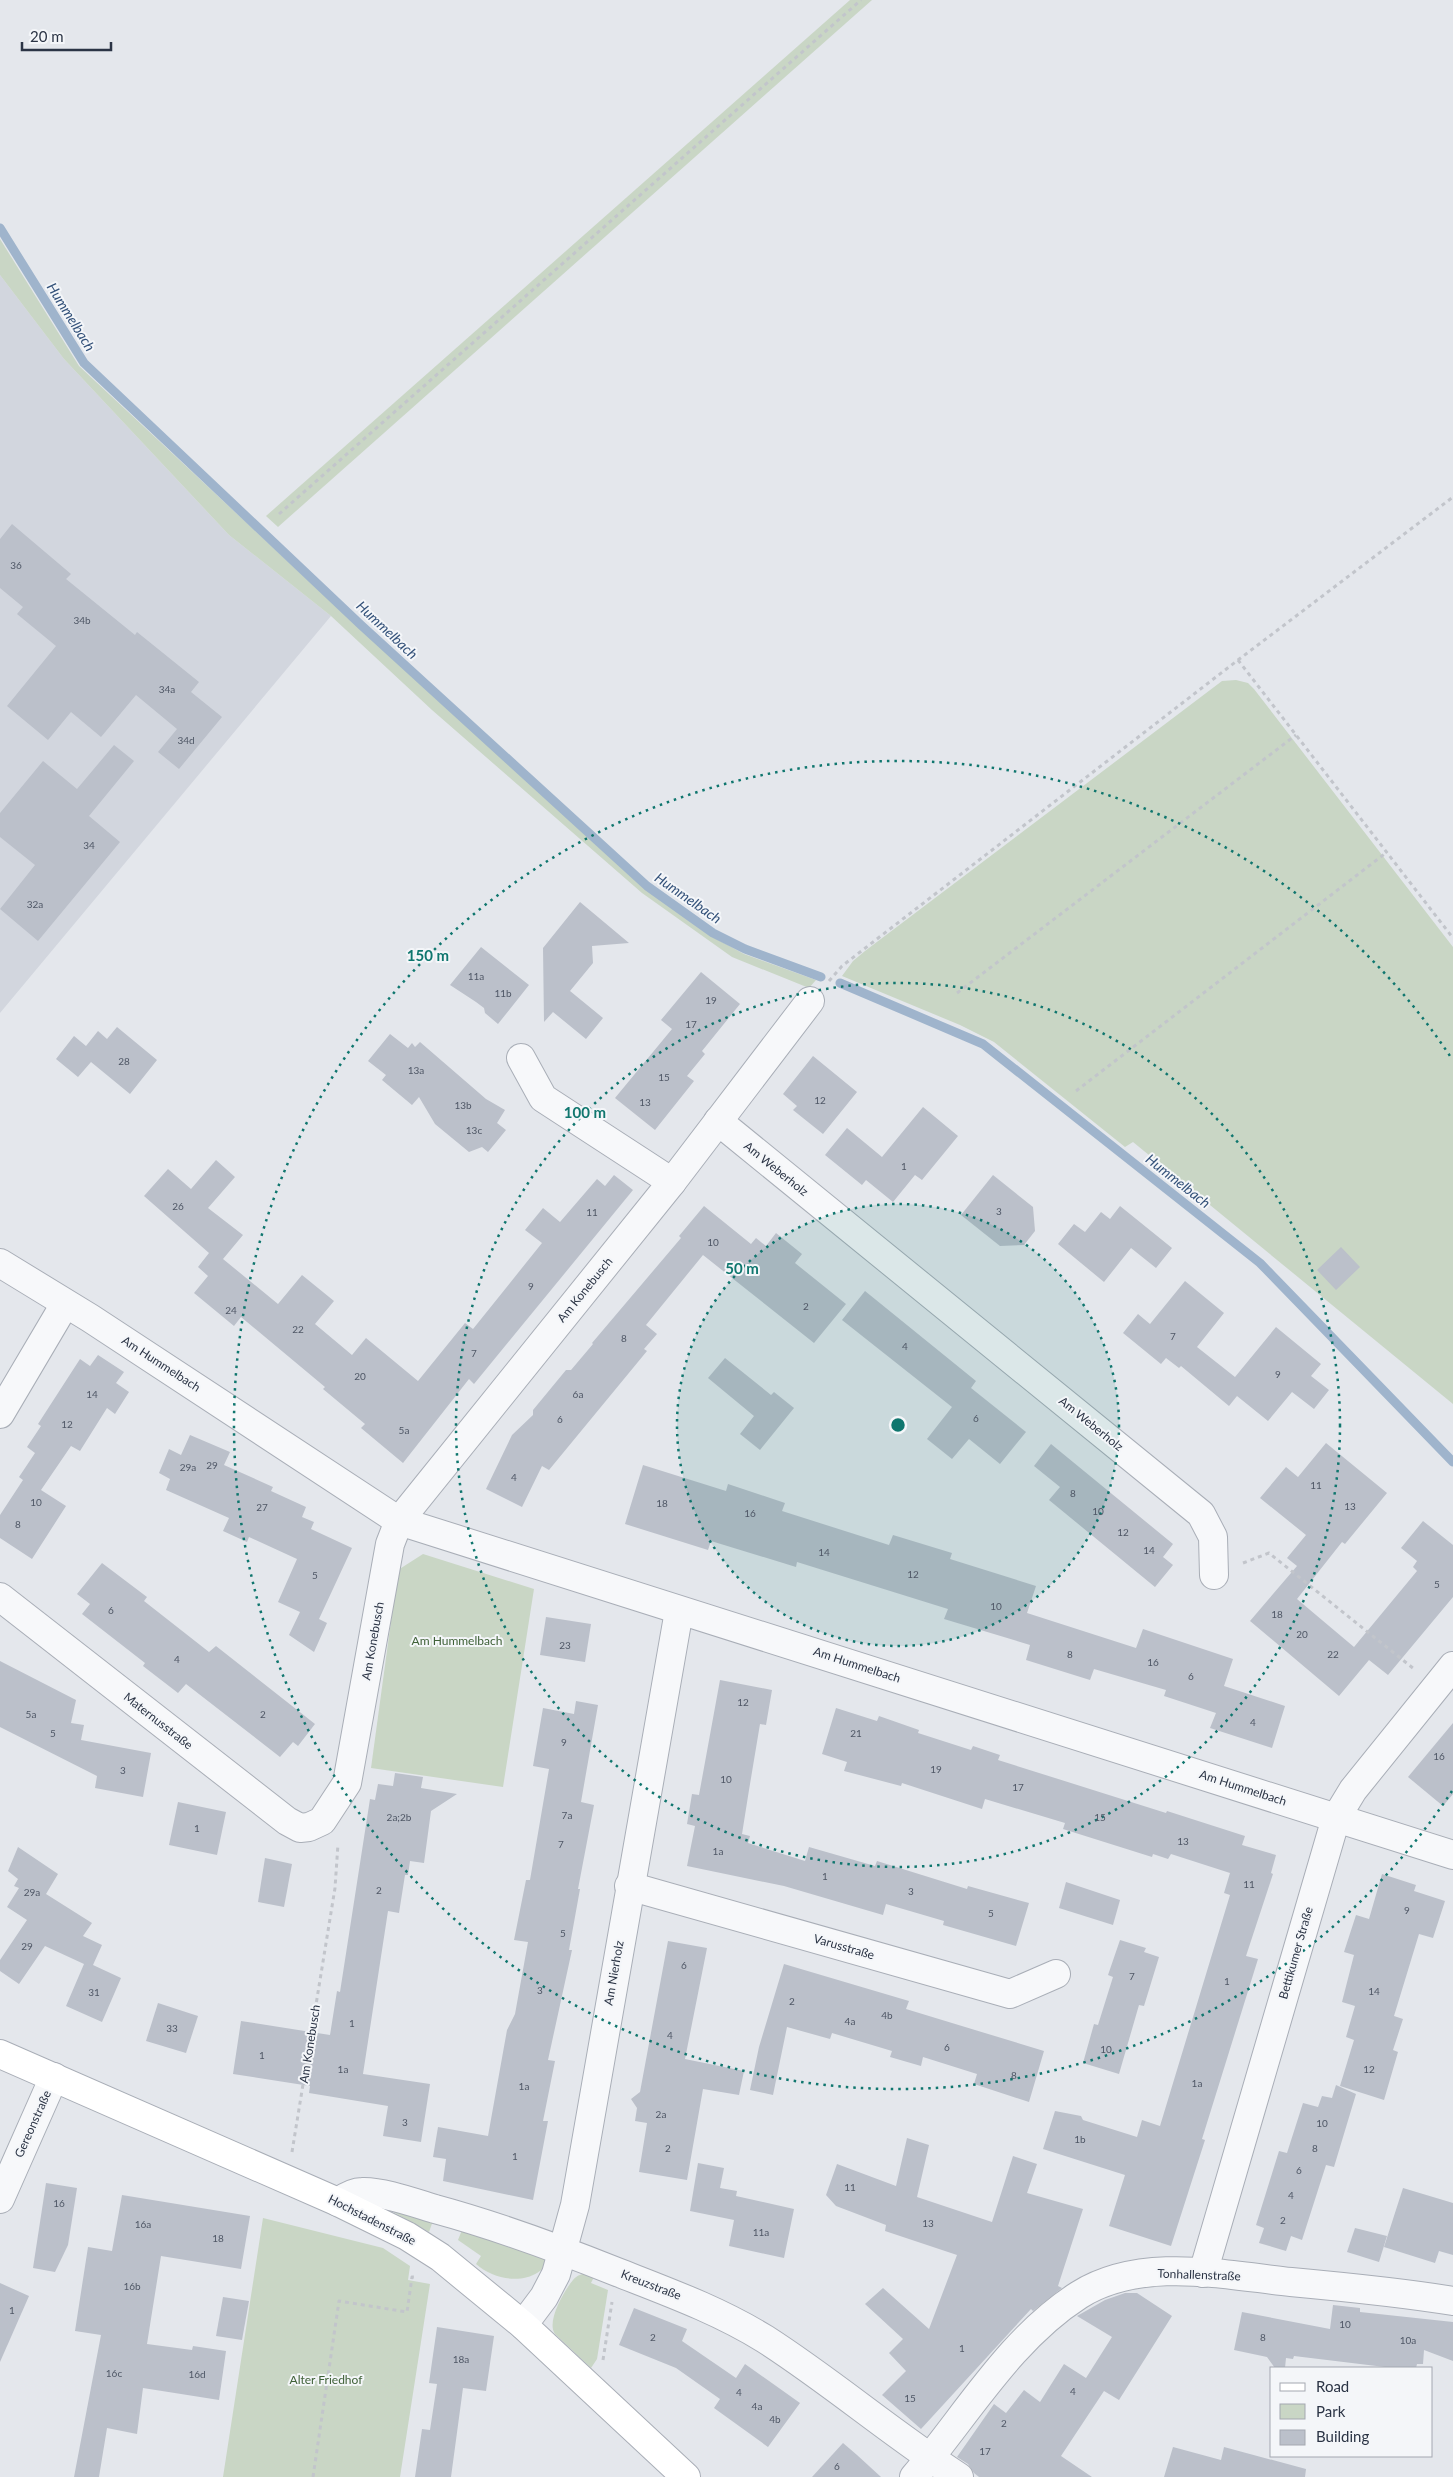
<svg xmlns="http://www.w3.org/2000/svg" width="1453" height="2477" viewBox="0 0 1453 2477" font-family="Lato,sans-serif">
<rect width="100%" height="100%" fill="#e4e7ec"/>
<!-- built -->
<path fill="#d2d6de" d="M0 275 64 359 229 535 331 616 0 1013Z"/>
<!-- green -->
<g fill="#c9d6c5">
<path d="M850 0H872L278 527 266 516Z"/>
<path d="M0 239 79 366 359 628 645 888 711 936 744 954 816 980 809 988 732 957 642 893 432 710 331 616 229 535 64 359 0 275Z"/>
<path d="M1236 680 1248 683 1254 689 1453 947V1404L1133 1142 1125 1147 994 1042 960 1025 842 976 853 961 865 951 1222 681Z"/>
<path d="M423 1554 534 1589 503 1787 371 1768 398 1570Z"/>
<path d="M388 2209 435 2215 429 2232Z"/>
<path d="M263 2218 383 2248 410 2266 408 2280 430 2284 400 2477H223Z"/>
<path d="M464 2225 553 2252C542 2286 500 2285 476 2264L481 2256 458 2240Z"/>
<path d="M588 2273 595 2275 591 2283 608 2290 597 2359 591 2368 555 2334C546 2322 564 2291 573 2280 577 2275 582 2274 588 2273Z"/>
</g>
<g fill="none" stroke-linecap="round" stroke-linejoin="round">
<!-- stream -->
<g stroke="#9fb4cc" stroke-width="9">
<path d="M0 228 84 363 361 625 647 886 713 933 745 949 821 977"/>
<path d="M840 983 983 1044 1260 1263 1453 1462"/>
</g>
</g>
<!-- building -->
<g fill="#bbc0ca">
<path d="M12 524 71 574 66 579 135 635 137 632 199 682 191 692 222 717 179 769 158 752 177 729 136 695 101 737 71 712 48 740 7 706 56 646 17 614 23 607 0 588V539Z"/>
<path d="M114 745 134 761 89 816 120 842 38 941 0 909 35 865 0 837V813L43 761 77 789Z"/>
<path d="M580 902 629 943 592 946 593 963 570 991 603 1018 586 1039 553 1012 544 1022 543 948Z"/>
<path d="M481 947 529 985 498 1024 485 1013 484 1008 476 1002 450 985Z"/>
<path d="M701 972 740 1004 702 1051 705 1054 687 1076 694 1081 655 1130 615 1098 672 1029 661 1020Z"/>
<path d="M117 1027 157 1060 130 1094 91 1062 78 1077 56 1059 74 1036 86 1046 98 1031 107 1039Z"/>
<path d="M390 1034 408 1048 412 1043 415 1047 420 1042 486 1099 505 1110 497 1123 506 1130 488 1152 482 1147 469 1152 435 1124 419 1097 412 1105 382 1080 386 1075 368 1061Z"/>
<path d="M813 1056 857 1092 823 1134 793 1110 797 1106 783 1094Z"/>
<path d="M923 1107 958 1136 922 1180 915 1175 893 1202 866 1180 862 1185 825 1155 847 1128 882 1157Z"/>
<path d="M216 1160 235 1177 208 1208 243 1235 223 1259 278 1304 302 1275 334 1301 315 1324 352 1355 366 1338 418 1381 465 1323 473 1329 542 1243 525 1230 543 1208 560 1222 597 1179 605 1186 614 1175 633 1190 474 1384 469 1379 403 1463 361 1428 365 1424 323 1389 325 1387 241 1317 234 1326 194 1293 208 1276 198 1267 209 1253 144 1196 168 1169 191 1189Z"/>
<path d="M993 1175 1033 1207 1035 1231 1024 1245 1000 1246 961 1215Z"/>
<path d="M704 1206 751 1244 756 1238 766 1246 776 1233 802 1254 795 1263 846 1304 814 1343 703 1255 646 1325 657 1334 644 1349 647 1351 549 1470 542 1466 522 1507 486 1489 512 1435 533 1415V1410L566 1370H571L593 1344 592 1343 681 1238 679 1236Z"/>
<path d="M1120 1206 1172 1248 1156 1268 1131 1248 1104 1282 1058 1244 1074 1224 1085 1232 1101 1212 1110 1219Z"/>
<path d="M1341 1247 1360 1267 1336 1290 1317 1270Z"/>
<path d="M1185 1281 1224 1313 1197 1347 1235 1377 1276 1327 1321 1364 1311 1376 1329 1390 1314 1409 1292 1392 1268 1421 1237 1396 1229 1406 1181 1366 1179 1368 1166 1358 1161 1364 1123 1333 1138 1314 1150 1324Z"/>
<path d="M865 1291 976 1381 971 1388 1026 1432 1000 1464 969 1439 952 1459 927 1439 952 1407 842 1320Z"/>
<path d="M98 1355 124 1372 116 1383 129 1392 115 1414 107 1408 80 1451 71 1446 41 1490 66 1506 32 1559 0 1538V1515L23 1480 19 1477 35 1453 27 1447 41 1426 38 1424 80 1359 90 1366Z"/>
<path d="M725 1358 771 1395 774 1392 794 1408 760 1450 740 1434 754 1416 708 1378Z"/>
<path d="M190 1435 230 1452 224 1465 273 1487 271 1491 306 1507 302 1517 314 1522 311 1529 352 1548 319 1619 327 1623 314 1652 289 1635 300 1612 278 1602 297 1559 249 1537 247 1542 223 1531 229 1518 166 1490 170 1479 159 1473 169 1449 181 1455Z"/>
<path d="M1326 1443 1387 1493 1345 1544 1342 1542 1297 1599 1354 1647 1417 1571 1413 1567 1417 1561 1401 1548 1423 1521 1453 1545V1597L1388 1675 1369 1660 1339 1696 1250 1621 1297 1566 1287 1558 1306 1535 1260 1498 1286 1467 1298 1477Z"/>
<path d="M1051 1444 1173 1544 1163 1557 1173 1565 1155 1587 1049 1500 1060 1487 1034 1466Z"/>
<path d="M643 1465 726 1491 728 1484 785 1503 782 1511 889 1545 893 1535 952 1553 950 1559 1036 1586 1027 1613 1136 1648 1143 1629 1233 1659 1224 1686 1285 1706 1272 1748 1210 1728 1216 1713 1164 1696 1166 1690 1094 1669 1090 1680 1026 1660 1030 1645 944 1619 948 1609 797 1562 796 1567 711 1541 708 1550 625 1524Z"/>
<path d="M102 1563 147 1597 144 1601 209 1652 216 1646 315 1724 298 1746 293 1742 280 1757 186 1684 178 1693 143 1666 145 1663 82 1614 90 1604 77 1594Z"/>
<path d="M546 1617 591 1624 585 1662 540 1655Z"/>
<path d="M0 1661 76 1700 71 1723 84 1725 81 1740 151 1753 143 1797 95 1788 97 1776 0 1727Z"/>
<path d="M720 1680 772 1690 766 1725 760 1724 749 1790 742 1834 750 1836 748 1843 805 1861 809 1847 875 1866 877 1861 967 1889 968 1886 1029 1903 1016 1946 943 1925 944 1921 886 1904 883 1915 784 1886 687 1866 695 1826 687 1824 692 1794 699 1795Z"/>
<path d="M576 1701 598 1705 581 1802 594 1805 578 1889H580L569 1950H572L548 2060 555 2061 543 2121H548L533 2200 443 2181 446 2159 433 2157 438 2127 488 2136 507 2030 515 2014 528 1942 514 1940 526 1880H530L549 1769 533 1766 543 1708 574 1714Z"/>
<path d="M836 1708 877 1721 879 1716 919 1730 918 1733 971 1750 973 1746 1000 1755 998 1760 1166 1813 1167 1811 1245 1836 1242 1845 1276 1855 1271 1873 1273 1874 1246 1956 1258 1959 1202 2139 1205 2140 1171 2246 1109 2226 1125 2175 1043 2149 1055 2111 1081 2116 1083 2120 1137 2137 1142 2120 1160 2126 1230 1895 1224 1893 1230 1873 1171 1854 1168 1859 1153 1854 1152 1857 1063 1829 1065 1823 985 1799 982 1809 902 1783 901 1786 844 1771 847 1762 822 1754Z"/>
<path d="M1453 1723V1794L1443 1806 1408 1777Z"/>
<path d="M395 1773 423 1777 421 1788 457 1794 431 1811 424 1863 410 1861 408 1875H405L399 1913 388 1911 363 2074 430 2084 421 2142 383 2136 388 2106 309 2093 310 2086 233 2074 241 2021 330 2035 337 1991 340 1992 370 1799 375 1800 378 1784 393 1786Z"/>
<path d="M178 1802 226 1812 217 1855 169 1845Z"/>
<path d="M18 1847 58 1874 46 1894 92 1923 83 1936 102 1945 93 1965 121 1978 102 2022 66 2006 84 1964 45 1946 19 1984 0 1971V1960L27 1920 7 1907 19 1888 14 1886 18 1879 8 1871Z"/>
<path d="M265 1858 292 1864 284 1907 258 1902Z"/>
<path d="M1382 1874 1416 1885 1414 1891 1445 1901 1433 1938 1419 1934 1394 2016 1403 2019 1393 2050 1398 2052 1384 2100 1340 2086 1354 2040 1346 2037 1355 2006 1342 2002 1354 1955 1344 1952 1356 1915 1369 1919Z"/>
<path d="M1066 1882 1120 1900 1113 1925 1059 1908Z"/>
<path d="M1120 1940 1146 1948 1144 1952 1159 1957 1144 2006 1139 2005 1119 2074 1083 2063 1094 2024 1098 2025 1113 1977 1108 1975Z"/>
<path d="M668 1941 707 1948 685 2059 744 2071 739 2095 703 2089 687 2180 639 2172 647 2123 635 2121 637 2108 631 2099 640 2092Z"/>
<path d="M784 1964 909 2001 906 2009 1044 2051 1029 2102 974 2084 977 2074 923 2057 921 2066 890 2057 892 2051 832 2033 830 2039 787 2027 773 2095 750 2090 759 2047Z"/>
<path d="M158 2003 198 2016 186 2053 146 2041Z"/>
<path d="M1336 2085 1356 2094 1334 2167 1326 2165 1302 2240 1291 2236 1286 2251 1259 2243 1264 2228 1256 2225 1279 2151 1287 2153 1303 2103 1318 2107 1322 2096 1332 2098Z"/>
<path d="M907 2138 929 2145 917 2197 992 2222 1013 2156 1037 2164 1027 2193 1083 2209 1058 2286 1062 2288 1033 2311 1031 2309 921 2429 882 2395 906 2371 889 2353 903 2339 865 2304 883 2288 929 2329 957 2255 885 2231 886 2225 836 2206 826 2195 837 2164 896 2186Z"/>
<path d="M698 2163 724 2168 720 2188 737 2191 736 2196 794 2209 784 2258 729 2246 734 2220 690 2211Z"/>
<path d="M46 2183 77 2188 68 2245 55 2272 33 2268Z"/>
<path d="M1403 2188 1453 2203V2255L1439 2251 1435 2263 1384 2247Z"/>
<path d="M122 2195 250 2216 241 2269 161 2256 147 2344 192 2350 193 2346 226 2351 219 2400 143 2388 137 2434 107 2428 99 2477H74L101 2335 75 2331 88 2247 112 2251Z"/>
<path d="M1355 2228 1387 2236 1379 2262 1347 2252Z"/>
<path d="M0 2283 29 2296 0 2362Z"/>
<path d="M1125 2293H1137L1172 2316 1119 2400 1104 2391 1061 2456 1092 2477H979L974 2473 968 2464 957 2457 994 2404 1006 2413 1024 2390 1040 2402 1064 2364 1086 2378 1112 2337 1077 2316 1105 2300Z"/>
<path d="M223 2297 249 2301 242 2340 216 2336Z"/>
<path d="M1333 2305 1360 2308V2312L1453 2322V2361L1424 2350 1423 2364H1417L1416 2368H1393L1294 2356 1293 2359 1286 2358 1285 2368H1275L1267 2357 1234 2350 1242 2312 1330 2329Z"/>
<path d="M634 2308 687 2329 682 2341 736 2378 745 2364 800 2403 768 2447 714 2408 720 2399 676 2368 619 2345Z"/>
<path d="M437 2327 494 2336 486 2391 463 2388 451 2477H415L422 2429 430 2430 437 2384 429 2383Z"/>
<path d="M843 2443 857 2455 881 2477H812Z"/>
<path d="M1173 2447 1221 2460 1224 2447 1306 2469 1305 2477H1164Z"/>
</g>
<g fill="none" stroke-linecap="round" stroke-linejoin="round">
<!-- minor casing -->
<g stroke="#a9aeb7" stroke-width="30">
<g id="minor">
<path d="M521 1058 543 1098 672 1182"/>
<path d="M718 1121 1201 1514 1213 1537 1214 1575"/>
<path d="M0 1263 90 1318 399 1521 1453 1855"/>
<path d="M0 1414 65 1304"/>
<path d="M0 1597 287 1821 300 1828 309 1827 322 1821 347 1783 390 1544 399 1521 672 1182 810 1001"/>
<path d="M629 1886 1010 1994 1056 1974"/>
<path d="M0 2199 54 2077"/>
<path d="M338 2202C345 2197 353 2192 362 2192 382 2191 415 2203 435 2209 498 2226 557 2248 617 2272 668 2292 718 2310 765 2339 832 2382 892 2434 959 2477"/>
<path d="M1203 2273 1336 1818 1353 1790 1453 1666"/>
<path d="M523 2325 544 2297 556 2274 575 2205 679 1611"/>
<path d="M914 2477C966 2416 1010 2339 1079 2295 1141 2256 1224 2275 1291 2282 1345 2287 1399 2292 1453 2301"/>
</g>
</g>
<!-- secondary casing -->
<g stroke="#a9aeb7" stroke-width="30">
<path id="secondary" d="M0 2054 338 2202 407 2236 440 2257 523 2325 686 2477"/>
</g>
<!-- path -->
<g stroke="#c2c5cb" stroke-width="3" stroke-dasharray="4 4" stroke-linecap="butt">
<path d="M279 514 861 0"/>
<path d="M1238 660 1453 938"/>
<path d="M829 981 842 966 1238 660 1453 497"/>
<path d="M957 993 1296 735"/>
<path d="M1076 1091 1387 852"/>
<path d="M1243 1563 1269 1553 1414 1669"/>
<path d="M292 2152 335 1888 338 1844"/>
<path d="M603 2360 612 2302"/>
<path d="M313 2477 339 2301 407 2312 412 2277H415"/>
</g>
<!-- minor -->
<use href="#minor" stroke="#f7f8fa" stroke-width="28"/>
<!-- secondary -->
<use href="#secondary" stroke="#fff" stroke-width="28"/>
</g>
<!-- distance rings -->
<circle cx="898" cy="1425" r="221" fill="#0f766e" fill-opacity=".12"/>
<g fill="none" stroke="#0f766e" stroke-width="2.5" stroke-dasharray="2.5 5">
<circle cx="898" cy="1425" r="221"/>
<circle cx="898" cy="1425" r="442"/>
<path d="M1452 1791A664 664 0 1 1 1452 1059"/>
</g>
<g text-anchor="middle" stroke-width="4" stroke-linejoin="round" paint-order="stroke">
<!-- number labels -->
<g font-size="10" fill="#4f5766">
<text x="16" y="569">36</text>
<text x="82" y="624">34b</text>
<text x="167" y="693">34a</text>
<text x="186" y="744">34d</text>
<text x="89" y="849">34</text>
<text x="35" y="908">32a</text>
<text x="476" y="980">11a</text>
<text x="503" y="997">11b</text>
<text x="711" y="1004">19</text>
<text x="691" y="1028">17</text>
<text x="124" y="1065">28</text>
<text x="416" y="1074">13a</text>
<text x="664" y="1081">15</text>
<text x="820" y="1104">12</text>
<text x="645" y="1106">13</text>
<text x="463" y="1109">13b</text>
<text x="474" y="1134">13c</text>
<text x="904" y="1170">1</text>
<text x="178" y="1210">26</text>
<text x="999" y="1215">3</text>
<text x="592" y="1216">11</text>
<text x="713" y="1246">10</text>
<text x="531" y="1290">9</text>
<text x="806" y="1310">2</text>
<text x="231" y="1314">24</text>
<text x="298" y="1333">22</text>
<text x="1173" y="1340">7</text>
<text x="624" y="1342">8</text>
<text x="905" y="1350">4</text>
<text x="474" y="1357">7</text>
<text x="1278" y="1378">9</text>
<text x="360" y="1380">20</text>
<text x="92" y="1398">14</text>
<text x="578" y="1398">6a</text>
<text x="976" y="1422">6</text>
<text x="560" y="1423">6</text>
<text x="67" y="1428">12</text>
<text x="404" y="1434">5a</text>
<text x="212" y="1469">29</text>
<text x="188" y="1471">29a</text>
<text x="514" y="1481">4</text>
<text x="1316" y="1489">11</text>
<text x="1073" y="1497">8</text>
<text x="36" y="1506">10</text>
<text x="662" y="1507">18</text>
<text x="1350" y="1510">13</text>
<text x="262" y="1511">27</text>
<text x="1098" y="1515">10</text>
<text x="750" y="1517">16</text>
<text x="18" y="1528">8</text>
<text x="1123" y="1536">12</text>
<text x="1149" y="1554">14</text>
<text x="824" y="1556">14</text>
<text x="913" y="1578">12</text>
<text x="315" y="1579">5</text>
<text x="1437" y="1588">5</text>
<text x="996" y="1610">10</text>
<text x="111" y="1614">6</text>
<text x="1277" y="1618">18</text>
<text x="1302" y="1638">20</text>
<text x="565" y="1649">23</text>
<text x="1070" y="1658">8</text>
<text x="1333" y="1658">22</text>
<text x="177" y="1663">4</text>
<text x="1153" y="1666">16</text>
<text x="1191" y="1680">6</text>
<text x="743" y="1706">12</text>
<text x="31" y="1718">5a</text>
<text x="263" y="1718">2</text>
<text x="1253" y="1726">4</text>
<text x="53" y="1737">5</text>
<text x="856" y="1737">21</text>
<text x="564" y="1746">9</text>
<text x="1439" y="1760">16</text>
<text x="936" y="1773">19</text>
<text x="123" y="1774">3</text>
<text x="726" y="1783">10</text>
<text x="1018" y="1791">17</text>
<text x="567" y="1819">7a</text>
<text x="399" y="1821">2a;2b</text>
<text x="1100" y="1821">15</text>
<text x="197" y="1832">1</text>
<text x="1183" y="1845">13</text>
<text x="561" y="1848">7</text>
<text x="718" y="1855">1a</text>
<text x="825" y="1880">1</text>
<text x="1249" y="1888">11</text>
<text x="379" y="1894">2</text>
<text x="911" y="1895">3</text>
<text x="32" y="1896">29a</text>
<text x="1407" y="1914">9</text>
<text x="991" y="1917">5</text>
<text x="563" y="1937">5</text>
<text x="27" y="1950">29</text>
<text x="684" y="1969">6</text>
<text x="1132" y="1980">7</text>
<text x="1227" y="1985">1</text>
<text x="540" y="1994">3</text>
<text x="1374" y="1995">14</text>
<text x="94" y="1996">31</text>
<text x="792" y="2005">2</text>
<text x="887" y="2019">4b</text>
<text x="850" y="2025">4a</text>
<text x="352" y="2027">1</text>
<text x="172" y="2032">33</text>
<text x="670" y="2039">4</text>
<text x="947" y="2051">6</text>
<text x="1106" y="2053">10</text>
<text x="262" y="2059">1</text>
<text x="343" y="2073">1a</text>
<text x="1369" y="2073">12</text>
<text x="1014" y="2079">8</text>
<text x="1197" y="2087">1a</text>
<text x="524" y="2090">1a</text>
<text x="661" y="2118">2a</text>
<text x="405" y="2126">3</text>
<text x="1322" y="2127">10</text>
<text x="1080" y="2143">1b</text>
<text x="668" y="2152">2</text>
<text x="1315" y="2152">8</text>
<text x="515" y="2160">1</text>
<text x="1299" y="2174">6</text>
<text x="850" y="2191">11</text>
<text x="1291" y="2199">4</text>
<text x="59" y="2207">16</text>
<text x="1283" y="2224">2</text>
<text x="928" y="2227">13</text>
<text x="143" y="2228">16a</text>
<text x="761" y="2236">11a</text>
<text x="218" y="2242">18</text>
<text x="132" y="2290">16b</text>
<text x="12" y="2314">1</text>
<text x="1345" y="2328">10</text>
<text x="653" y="2341">2</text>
<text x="1263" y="2341">8</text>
<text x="1408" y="2344">10a</text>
<text x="962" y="2352">1</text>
<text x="461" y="2363">18a</text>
<text x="114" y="2377">16c</text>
<text x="197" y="2378">16d</text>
<text x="1073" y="2395">4</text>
<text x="739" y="2396">4</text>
<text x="910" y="2402">15</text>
<text x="757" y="2410">4a</text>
<text x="775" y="2423">4b</text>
<text x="1004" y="2427">2</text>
<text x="985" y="2455">17</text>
<text x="837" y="2470">6</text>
</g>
<!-- street labels -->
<g font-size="12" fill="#2b3445" stroke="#f4f6f9">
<text transform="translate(776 1169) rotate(39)" y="4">Am Weberholz</text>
<text transform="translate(585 1290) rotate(-51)" y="4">Am Konebusch</text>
<text transform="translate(161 1364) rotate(33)" y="4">Am Hummelbach</text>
<text transform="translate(1091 1424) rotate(39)" y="4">Am Weberholz</text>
<text transform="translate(373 1641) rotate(-80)" y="4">Am Konebusch</text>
<text transform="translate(857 1665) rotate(18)" y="4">Am Hummelbach</text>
<text transform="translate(158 1721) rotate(38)" y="4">Maternusstraße</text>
<text transform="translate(1243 1788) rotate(18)" y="4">Am Hummelbach</text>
<text transform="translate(844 1947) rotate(16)" y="4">Varusstraße</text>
<text transform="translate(1296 1953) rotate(-74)" y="4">Bettikumer Straße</text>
<text transform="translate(614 1973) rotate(-80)" y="4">Am Nierholz</text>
<text transform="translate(310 2044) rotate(-81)" y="4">Am Konebusch</text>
<text transform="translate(33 2124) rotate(-66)" y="4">Gereonstraße</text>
<text transform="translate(372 2220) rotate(27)" y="4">Hochstadenstraße</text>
<text transform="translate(1199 2275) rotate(2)" y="4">Tonhallenstraße</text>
<text transform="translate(651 2285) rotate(21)" y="4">Kreuzstraße</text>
</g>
<!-- park labels -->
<g font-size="12" fill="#3f6138" stroke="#f4f6f9">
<text x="457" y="1645">Am Hummelbach</text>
<text x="326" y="2384">Alter Friedhof</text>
</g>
<!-- water labels -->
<g font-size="14" font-style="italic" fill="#34527a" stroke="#f4f6f9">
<text transform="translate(71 317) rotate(58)" y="5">Hummelbach</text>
<text transform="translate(387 630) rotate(43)" y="5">Hummelbach</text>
<text transform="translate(688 898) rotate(35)" y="5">Hummelbach</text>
<text transform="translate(1178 1181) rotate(38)" y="5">Hummelbach</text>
</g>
</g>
<circle cx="898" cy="1425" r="8" fill="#0f766e" stroke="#f4f6f9" stroke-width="2.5"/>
<g font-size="15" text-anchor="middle" font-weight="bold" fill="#0f766e" stroke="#f4f6f9" stroke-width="4" stroke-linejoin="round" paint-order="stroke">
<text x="428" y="961">150 m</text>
<text x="585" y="1118">100 m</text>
<text x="742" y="1274">50 m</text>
</g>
<!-- legend -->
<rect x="1270" y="2367" width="162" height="90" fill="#f4f6f9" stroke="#a4a8b1"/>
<rect x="1280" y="2383" width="25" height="8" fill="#ffffff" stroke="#a4a8b1"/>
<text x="1316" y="2392" font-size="15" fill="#2b3445">Road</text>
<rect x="1280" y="2404" width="25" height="15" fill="#c9d6c5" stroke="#a4a8b1"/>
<text x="1316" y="2417" font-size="15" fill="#2b3445">Park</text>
<rect x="1280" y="2430" width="25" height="15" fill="#bbc0ca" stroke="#a4a8b1"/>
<text x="1316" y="2442" font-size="15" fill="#2b3445">Building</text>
<!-- scale -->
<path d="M22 42v8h89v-8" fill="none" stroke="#2b3445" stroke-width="2.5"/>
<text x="30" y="42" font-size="15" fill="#2b3445" stroke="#f4f6f9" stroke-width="4" paint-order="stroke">20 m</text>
</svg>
